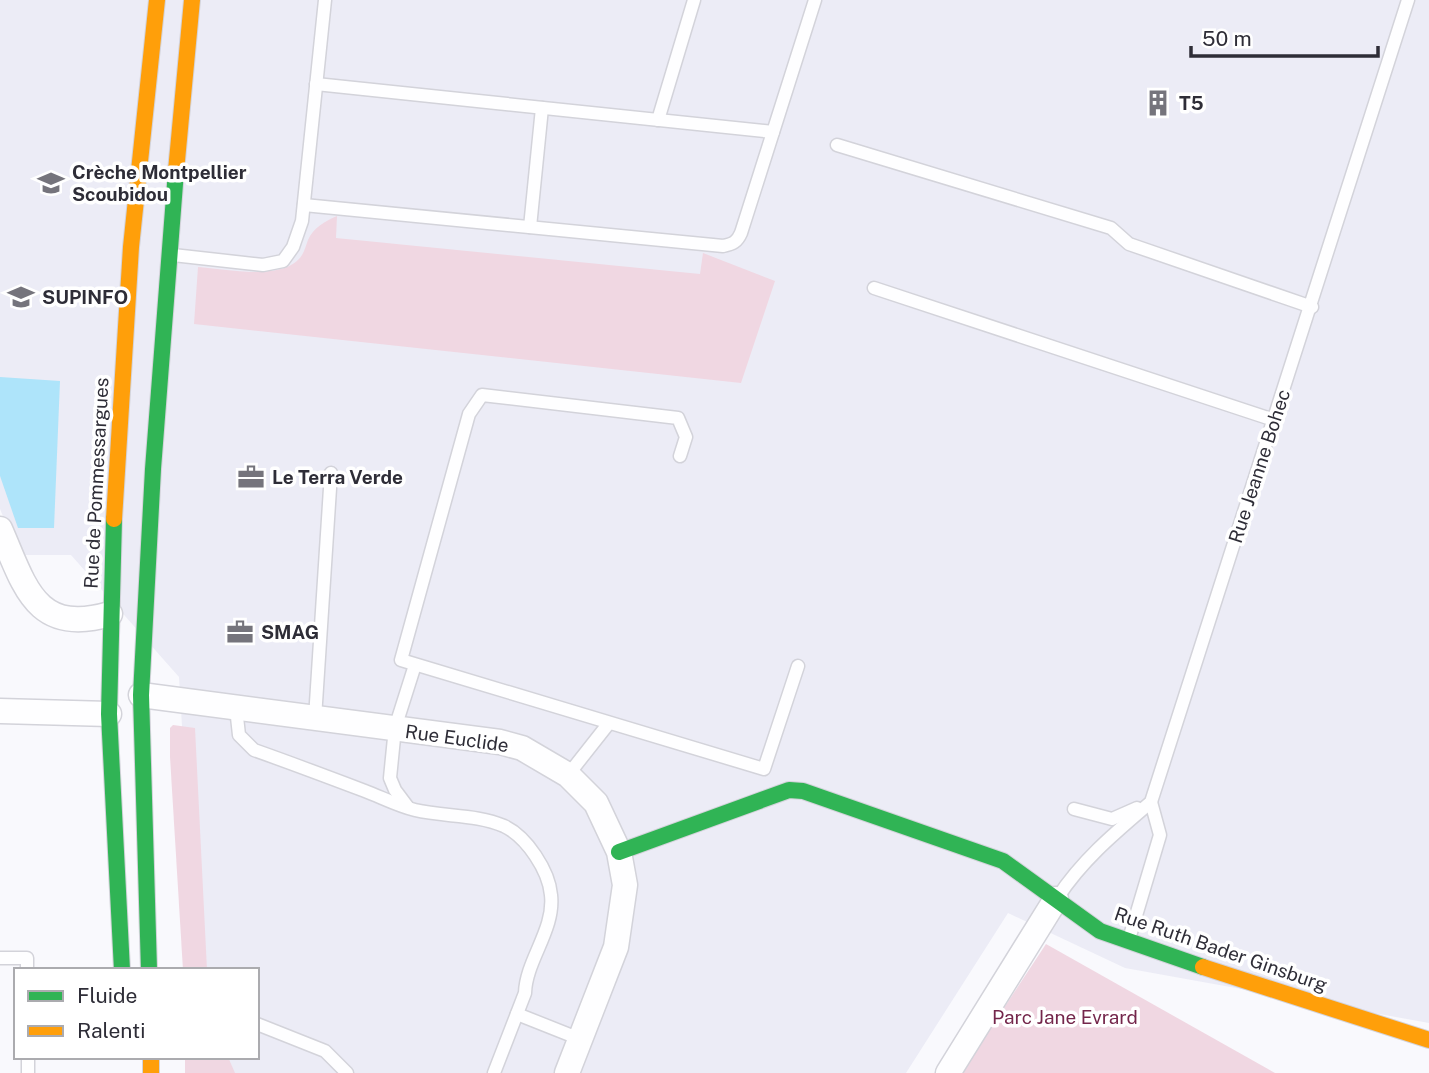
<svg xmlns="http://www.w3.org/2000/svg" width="1429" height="1073" viewBox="0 0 1429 1073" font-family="'Public Sans',sans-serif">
<rect width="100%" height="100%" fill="#f9f9fd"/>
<!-- built -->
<path fill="#ececf6" d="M0 0H1429V1023L1125 968 1008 913 906 1073H226L219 1057H257V970H197L179 677 71 555H19L0 509Z"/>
<!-- green -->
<g fill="#f0d7e2">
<path d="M337 216 336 238 700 274 703 253 775 281 741 383 194 324 198 267C226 269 285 282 302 255 305 250 306 245 308 240 313 228 325 221 337 216Z"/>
<path d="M173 725 195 728 207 970H183L170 757V728Z"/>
<path d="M1046 944 1275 1073H961Z"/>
<path d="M185 1057H228L235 1073H185Z"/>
</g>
<!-- water -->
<path fill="#aee4fa" d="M0 377 60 381 54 528H18L0 476Z"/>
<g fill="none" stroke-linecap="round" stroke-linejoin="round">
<!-- lane casing -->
<g stroke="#d3d3da" stroke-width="15">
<g id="lane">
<path d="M316 84 773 132"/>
<path d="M658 120 694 0"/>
<path d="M837 145 1111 228 1129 244 1312 307"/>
<path d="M304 205 723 246C733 244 737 242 741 233L815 0"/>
<path d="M530 227 542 108"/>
<path d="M173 255 263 265 283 261 293 247 302 221 325 0"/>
<path d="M874 288 1274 420"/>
<path d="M680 456 686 437 678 418 482 395 469 414 401 660 764 769 798 666"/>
<path d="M236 708 239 735 254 750C291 763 328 777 365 791 381 797 398 806 415 810 445 817 476 814 504 826 527 837 549 871 551 895 555 930 526 960 525 993L494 1073"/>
<path d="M315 718 331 473"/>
<path d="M568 775 609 723"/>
<path d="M407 806 395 790 390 778 395 728 415 665"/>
<path d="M1074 809 1112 819 1137 808"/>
<path d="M1058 897C1083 859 1116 832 1151 802L1408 0"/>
<path d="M1129 939 1160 835 1151 802"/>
<path d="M0 958H27V970"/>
<path d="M517 1014 580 1039"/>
<path d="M257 1024 325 1051 347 1073"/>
<path d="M28 1057V1073"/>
</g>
</g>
<!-- street casing -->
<g stroke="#d3d3da" stroke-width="27">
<g id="street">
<path d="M0 529C25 586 35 636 110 614"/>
<path d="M141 695 500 742 522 748 568 775 596 803 619 852 625 885 616 947 567 1073"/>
<path d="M0 711 109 714"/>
<path d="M948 1073 1056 899"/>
</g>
</g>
<!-- fast casing -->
<g stroke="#d3d3da" stroke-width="18">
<g id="fast">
<path d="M114 519 109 714 122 970"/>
<path d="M619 852 789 790 803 791 1003 861 1100 931 1203 967"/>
<path d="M149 970 141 695 153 469 176 171"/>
</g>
</g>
<!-- slow casing -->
<g stroke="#d3d3da" stroke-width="18">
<g id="slow">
<path d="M176 171 192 0"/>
<path d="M114 519 131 247 157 0"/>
<path d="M1203 967 1429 1040"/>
<path d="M151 1057V1073"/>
</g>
</g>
<!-- lane -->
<use href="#lane" stroke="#fefeff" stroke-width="12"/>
<!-- street -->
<use href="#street" stroke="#fefeff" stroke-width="24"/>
<!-- fast -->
<use href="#fast" stroke="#30b455" stroke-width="16"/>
<!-- slow -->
<use href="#slow" stroke="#ff9f0a" stroke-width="16"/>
</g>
<!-- icons -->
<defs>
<g id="building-bare" transform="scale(2.1)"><path d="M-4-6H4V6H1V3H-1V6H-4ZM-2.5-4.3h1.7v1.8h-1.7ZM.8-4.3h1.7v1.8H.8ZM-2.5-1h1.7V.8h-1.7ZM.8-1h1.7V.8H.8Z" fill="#75747c" stroke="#fff" stroke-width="2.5" paint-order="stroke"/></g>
<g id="school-bare" transform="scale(2.1)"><path d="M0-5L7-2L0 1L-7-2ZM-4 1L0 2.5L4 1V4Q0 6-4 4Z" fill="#75747c" stroke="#fff" stroke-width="2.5" paint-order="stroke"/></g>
<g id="university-bare" transform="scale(2.1)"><path d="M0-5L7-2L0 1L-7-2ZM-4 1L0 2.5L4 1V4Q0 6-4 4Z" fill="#75747c" stroke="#fff" stroke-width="2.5" paint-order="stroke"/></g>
<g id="office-bare" transform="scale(2.1)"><path d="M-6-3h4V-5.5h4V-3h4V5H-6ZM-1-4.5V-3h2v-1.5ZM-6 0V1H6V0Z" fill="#75747c" stroke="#fff" stroke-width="2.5" paint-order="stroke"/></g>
</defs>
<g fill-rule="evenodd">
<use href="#building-bare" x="1158" y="103"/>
<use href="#school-bare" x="51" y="183"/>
<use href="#university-bare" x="21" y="297"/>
<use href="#office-bare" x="251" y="477"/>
<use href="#office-bare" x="240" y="632"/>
</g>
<g text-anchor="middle" stroke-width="7" stroke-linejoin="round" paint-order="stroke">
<!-- poi labels -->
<g font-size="19" font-weight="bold" fill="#2e2d37" stroke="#fff" text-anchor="start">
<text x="1179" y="110">T5</text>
<text x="72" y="179">Crèche Montpellier<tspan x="72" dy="22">Scoubidou</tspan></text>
<text x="42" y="304">SUPINFO</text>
<text x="272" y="484">Le Terra Verde</text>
<text x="261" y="639">SMAG</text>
</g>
<!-- street labels -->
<g font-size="19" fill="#2e2d37" stroke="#fff">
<text transform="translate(1259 466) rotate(-72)" y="7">Rue Jeanne Bohec</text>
<text transform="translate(96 483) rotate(-87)" y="7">Rue de Pommessargues</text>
<text transform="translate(457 738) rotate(8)" y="7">Rue Euclide</text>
<text transform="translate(1221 949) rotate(19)" y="7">Rue Ruth Bader Ginsburg</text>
</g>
<!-- park labels -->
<g font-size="19" fill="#74264b" stroke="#fff">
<text x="1065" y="1024">Parc Jane Evrard</text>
</g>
</g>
<!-- legend -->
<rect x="14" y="968" width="245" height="91" fill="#ffffff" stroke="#ababaf" stroke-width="2"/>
<rect x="28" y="991" width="35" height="10" fill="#30b455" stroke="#ababaf" stroke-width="2"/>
<text x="77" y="1003" font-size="21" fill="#2e2d37">Fluide</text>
<rect x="28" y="1026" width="35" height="10" fill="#ff9f0a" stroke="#ababaf" stroke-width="2"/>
<text x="77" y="1038" font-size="21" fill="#2e2d37">Ralenti</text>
<!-- scale -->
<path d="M1191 46v10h187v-10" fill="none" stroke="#2e2d37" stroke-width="3.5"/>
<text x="1202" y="46" font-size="21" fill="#2e2d37" stroke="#ffffff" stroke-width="5" paint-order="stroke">50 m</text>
</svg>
